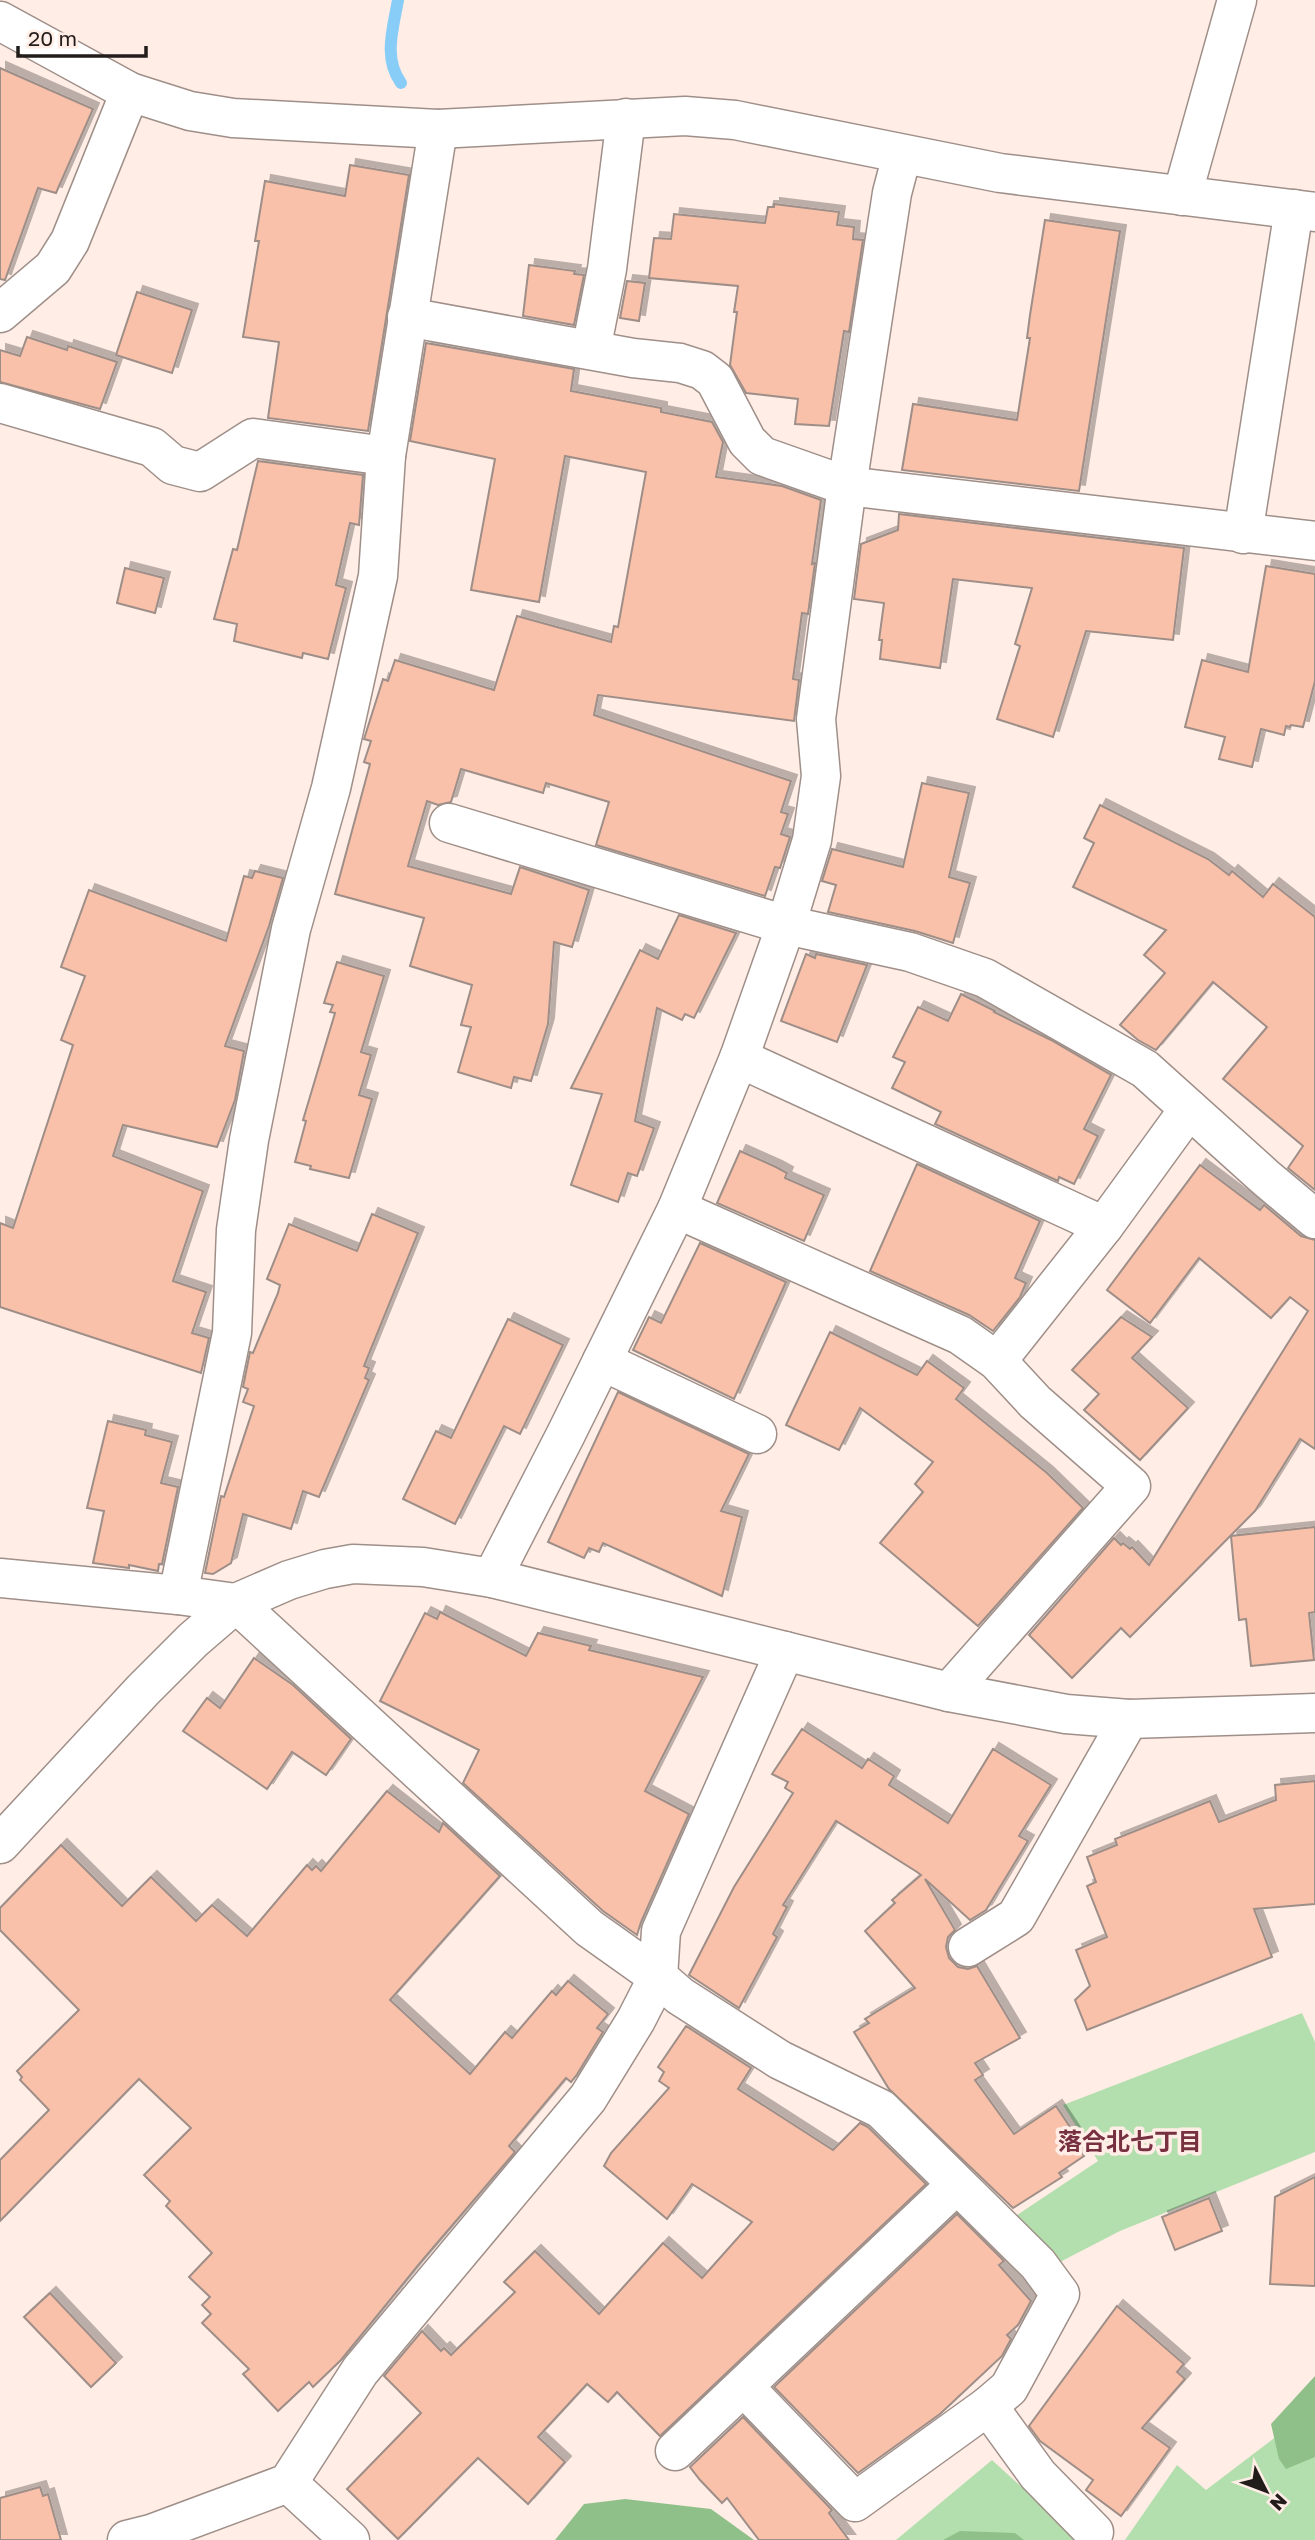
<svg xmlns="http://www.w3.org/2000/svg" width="1315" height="2540" viewBox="0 0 1315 2540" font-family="'Golos Text','Noto Sans JP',sans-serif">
<defs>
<filter id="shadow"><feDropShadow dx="6" dy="-6" stdDeviation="0" flood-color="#0004"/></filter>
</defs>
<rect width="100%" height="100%" fill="#ffede6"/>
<!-- green -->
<g fill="#b3dfae">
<path d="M1302 2013 1315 2042V2152L1120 2231 1058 2263 1008 2221 1098 2161 1063 2105Z"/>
<path d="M1315 2407V2540H1125L1177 2465 1206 2490Z"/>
<path d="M992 2460 1080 2540H896Z"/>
</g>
<!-- forest -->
<g fill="#90c08a">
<path d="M1315 2376V2457L1286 2469 1279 2459 1271 2424Z"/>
<path d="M625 2499 711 2509 754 2540H555L584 2504Z"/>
<path d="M960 2531 1015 2533 1024 2540H943Z"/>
</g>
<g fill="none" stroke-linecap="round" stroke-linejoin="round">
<!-- stream -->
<path stroke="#88cdf7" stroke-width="12" d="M398 0C393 29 383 58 401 83"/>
</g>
<!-- building -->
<g fill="#f9c0aa" stroke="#9e8e88" stroke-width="2" filter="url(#shadow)">
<path d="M0 68 93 109 56 193 38 188 5 280 0 279Z"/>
<path d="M350 165 409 175 368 431 268 418 279 342 243 337 259 241H255L265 181 345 196Z"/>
<path d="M774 204 839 212 837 225 854 227 853 239 863 240 849 332 844 331 829 426 795 424 798 399 746 393 730 365 737 312H734L738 286 649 278 654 238 671 239 674 214 765 223 768 207H774Z"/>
<path d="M1045 220 1120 231 1079 491 902 470 913 404 1017 420 1030 338H1027L1030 315Z"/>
<path d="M529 265 575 271 574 274 584 275 574 325 523 316Z"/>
<path d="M627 281 645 283 639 321 620 318Z"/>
<path d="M137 292 192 310 172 373 116 355Z"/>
<path d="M27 337 67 350 68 346 117 362 100 409 0 382V350L20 356Z"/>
<path d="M426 343 574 369 571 391 661 408V412L712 422 723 442 716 477 782 486 821 500 812 564 815 563 808 614 802 613 793 679 799 680 794 721 598 695 594 715 791 781 781 812 788 814 781 834 790 837 780 868 775 867 765 896 596 845 609 802 546 783 543 793 461 769 451 802 438 805 427 801 408 866 511 894 520 867 589 890 572 947 554 942 548 1024 531 1081 514 1077 511 1088 458 1072 471 1027 461 1025 472 985 410 966 424 918 335 894 370 764 364 762 371 741 364 739 383 679 388 681 395 660 494 690 517 616 611 642 614 626 618 627 646 472 565 456 539 602 471 590 495 459 410 441Z"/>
<path d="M258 461 363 475 359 525 350 523 336 585 346 588 328 659 303 653 302 658 234 641 237 624 214 619 233 549 237 550Z"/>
<path d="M899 514 1184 548 1173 640 1086 631 1053 737 997 719 1020 646 1015 644 1032 588 953 579 940 668 880 659 882 640H879L884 603 854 599 861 544 898 530Z"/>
<path d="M1266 566 1315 574V681L1303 727 1291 725 1290 727 1286 726 1284 735 1261 729 1252 767 1219 759 1225 737 1185 727 1202 660 1248 672Z"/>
<path d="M125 568 164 578 155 613 117 603Z"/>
<path d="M922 783 969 793 949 877 970 883 953 943 915 931 828 912 836 885 822 881 832 849 903 867Z"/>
<path d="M1100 805 1208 859 1229 875 1232 871 1263 897 1273 884 1315 917V1190L1288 1168 1303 1146 1223 1079 1267 1027 1213 982 1156 1050 1138 1040 1120 1025 1165 973 1144 955 1166 930 1073 887 1094 843 1084 838Z"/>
<path d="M255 871 283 878 269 926 225 1046 244 1051 235 1100 217 1147 123 1125 113 1156 203 1191 173 1281 206 1292 192 1333 209 1338 201 1373 0 1307V1223L13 1228 73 1045 61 1040 85 976 61 967 89 890 226 941 244 876 252 878Z"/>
<path d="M679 915 736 933 694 1018 685 1014 682 1020 657 1008 635 1121 654 1128 637 1176 628 1173 618 1202 571 1185 602 1094 571 1088 640 950 658 959Z"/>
<path d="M806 954 815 958 816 954 867 965 837 1042 781 1021Z"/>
<path d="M337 962 384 976 361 1052 371 1055 359 1095 372 1099 349 1178 310 1169 311 1166 295 1162 306 1121 303 1120 335 1013 330 1012 333 1005 324 1003Z"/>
<path d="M961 994 995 1011 994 1012 1051 1040 1111 1075 1084 1129 1098 1136 1074 1184 1059 1177 1058 1181 935 1124 941 1112 892 1088 905 1062 893 1057 918 1007 948 1021Z"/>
<path d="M740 1151 776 1167 787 1173 785 1178 824 1195 804 1241 717 1203Z"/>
<path d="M917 1164 1040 1221 1015 1278 1026 1283 1020 1297 993 1331 969 1315 870 1271Z"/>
<path d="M1200 1165 1260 1210 1264 1205 1301 1236 1315 1240V1449L1300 1439 1255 1511 1130 1637 1121 1628 1072 1678 1029 1635 1114 1538 1121 1545 1123 1543 1130 1549 1132 1547 1149 1565 1308 1311 1290 1297 1271 1318 1199 1258 1150 1323 1107 1290Z"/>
<path d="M372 1214 418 1233 364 1366 369 1368 365 1378 369 1380 319 1497 303 1491 291 1529 243 1514 231 1563 213 1574 205 1573 221 1496 224 1497 254 1406 243 1402 248 1389 243 1387 250 1352 253 1353 278 1293 280 1285 267 1279 289 1224 357 1251Z"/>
<path d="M700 1243 786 1282 734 1399 633 1350 649 1317 661 1323Z"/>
<path d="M1121 1317 1152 1337 1132 1358 1188 1408 1140 1460 1084 1410 1099 1394 1072 1370Z"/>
<path d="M508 1319 563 1345 520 1434 504 1426 455 1524 403 1499 436 1431 451 1438Z"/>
<path d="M830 1332 917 1375 927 1361 964 1388 956 1399 1047 1473 1083 1508 978 1626 880 1543 923 1492 915 1484 933 1462 860 1408 839 1450 786 1425Z"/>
<path d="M618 1392 749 1454 721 1511 742 1517 722 1596 603 1543 599 1552 589 1548 584 1558 548 1542Z"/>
<path d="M108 1421 146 1430 145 1435 172 1442 161 1483 178 1487 162 1564H159L158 1571 129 1565V1568L93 1563 104 1511 87 1508Z"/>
<path d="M1315 1527V1612L1309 1613 1314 1660 1251 1666 1246 1619 1239 1620 1231 1536Z"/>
<path d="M440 1612 526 1656 538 1633 591 1646 589 1650 703 1677 645 1791 689 1814 641 1922 637 1935 603 1911 463 1783 479 1750 380 1701 425 1613 437 1619Z"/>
<path d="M254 1658 293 1685 351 1739 326 1775 292 1752 267 1789 183 1731 207 1698 220 1708Z"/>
<path d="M802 1729 862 1768 868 1759 894 1776 889 1785 948 1823 993 1749 1051 1785 1019 1836 1028 1841 986 1910 970 1920 925 1879 955 1930 948 1937 946 1947 949 1958 958 1967 968 1969 977 1966 1020 2038 975 2063 983 2075 975 2080 1014 2134 1056 2106 1078 2139 1074 2142 1084 2156 1059 2173 1062 2177 1013 2208 889 2089 854 2032 869 2023 865 2019 915 1988 865 1931 895 1903 892 1900 921 1875 917 1872 836 1821 783 1905 787 1907 773 1934 777 1937 739 2008 689 1975 734 1887 793 1793 785 1788 788 1782 772 1774Z"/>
<path d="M1315 1781V1904L1254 1909 1272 1957 1087 2030 1075 2000 1090 1986 1076 1950 1107 1937 1087 1886 1096 1882 1087 1857 1117 1845 1115 1839 1210 1801 1219 1822 1276 1800 1275 1785Z"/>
<path d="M387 1791 439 1832 443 1823 500 1876 390 2000 470 2074 505 2032 512 2038 552 1991 556 1995 568 1981 608 2014 597 2028 603 2032 576 2076 571 2082 566 2078 509 2146 515 2152 420 2263 341 2360 313 2387 309 2382 278 2411 243 2374 249 2369 202 2323 211 2314 202 2305 210 2297 189 2277 212 2253 166 2206 170 2201 144 2175 191 2128 139 2079 0 2221V2160L49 2110 20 2080 22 2077 17 2071 79 2010 0 1930V1908L61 1845 122 1906 151 1877 196 1921 212 1905 247 1936 307 1865 312 1870 316 1866 321 1871Z"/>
<path d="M686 2026 751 2068 738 2089 833 2150 860 2123 868 2127 926 2184 660 2436 617 2392 608 2402 587 2384 538 2437 565 2462 528 2504 478 2458 398 2539 347 2489 421 2413 384 2376 422 2331 441 2351 444 2348 451 2355 515 2292 504 2282 535 2251 599 2314 663 2243 702 2278 752 2222 692 2184 667 2219 604 2166 611 2153 669 2088 659 2081 664 2072 658 2067Z"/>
<path d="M1315 2177V2286L1270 2284 1275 2197Z"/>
<path d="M1209 2198 1222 2231 1175 2250 1162 2217Z"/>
<path d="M957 2214 1004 2261 999 2265 1031 2301 1018 2325 1007 2335 1011 2339 1002 2356 940 2414 858 2473 774 2387Z"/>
<path d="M50 2293 116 2363 91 2387 24 2317Z"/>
<path d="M1117 2306 1184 2364 1177 2372 1185 2379 1142 2428 1170 2448 1121 2516 1086 2490 1093 2480 1040 2441 1029 2426Z"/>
<path d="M743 2417 832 2510 829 2513 849 2540H759L727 2498 722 2503 700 2480 690 2467Z"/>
<path d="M40 2487 43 2496 48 2494 61 2540H0V2498Z"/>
</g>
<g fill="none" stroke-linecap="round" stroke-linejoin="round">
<!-- minor casing -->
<g stroke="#9f8f89" stroke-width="41">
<g id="minor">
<path d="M0 21 130 92 190 111 233 118 438 129 685 116 735 120 1000 173 1315 212"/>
<path d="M1182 196 1237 0"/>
<path d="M0 313 53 268 70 241 130 92"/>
<path d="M407 317 633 358 680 363 702 370 715 380 747 441 762 456 847 486 1315 541"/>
<path d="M591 350 607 269 626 118"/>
<path d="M0 403 152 447 173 465 200 472 253 438 386 456"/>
<path d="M1243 534 1294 209"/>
<path d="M449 823 786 925 910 952 985 978 1145 1069 1266 1178 1315 1219"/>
<path d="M739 1058 1104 1226"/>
<path d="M677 1209 960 1335 997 1361 1035 1402 1131 1486 949 1692"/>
<path d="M602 1361 757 1434"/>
<path d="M997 1361 1104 1226 1189 1109"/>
<path d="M0 1578 178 1595 236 1603 589 1928 658 1977 680 1996 780 2060 881 2109 1038 2264 1060 2294 1009 2388 988 2406 855 2502 744 2387"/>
<path d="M492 1578 566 1434 677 1209 739 1058 786 925 812 840 821 776 816 719 847 486 892 193 902 155"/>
<path d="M178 1595 232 1333 236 1230 249 1140 291 929 331 788 378 576 386 456 438 129"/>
<path d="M0 1844 143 1690 193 1640 236 1603 289 1580 325 1569 353 1564 423 1567 492 1578 949 1692 1066 1714 1129 1719 1315 1713"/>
<path d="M968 1947 1016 1917 1129 1719"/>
<path d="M988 2406 1038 2475 1094 2532"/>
<path d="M675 2451 956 2185"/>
<path d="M288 2483 350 2540"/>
<path d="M127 2540 151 2534 288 2483 360 2371 588 2098 636 2020 658 1977 661 1931 785 1651"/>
</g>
</g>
<!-- minor -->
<use href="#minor" stroke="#fff" stroke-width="38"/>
</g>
<g text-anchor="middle" stroke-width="7" stroke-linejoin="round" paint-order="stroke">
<!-- neighbourhood labels -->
<g font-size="24" font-weight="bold" fill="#773040" stroke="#ffede6">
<text x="1130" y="2150">落合北七丁目</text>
</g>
</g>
<!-- north arrow -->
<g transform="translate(1266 2491) rotate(132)" stroke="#ffede6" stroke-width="5" paint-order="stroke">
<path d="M0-5L12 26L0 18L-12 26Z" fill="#221c1a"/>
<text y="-10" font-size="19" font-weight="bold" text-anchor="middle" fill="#221c1a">N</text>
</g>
<!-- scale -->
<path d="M18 46v10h128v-10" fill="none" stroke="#221c1a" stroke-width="3.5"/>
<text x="28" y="46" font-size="21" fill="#221c1a" stroke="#ffede6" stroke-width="5" paint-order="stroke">20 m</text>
</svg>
